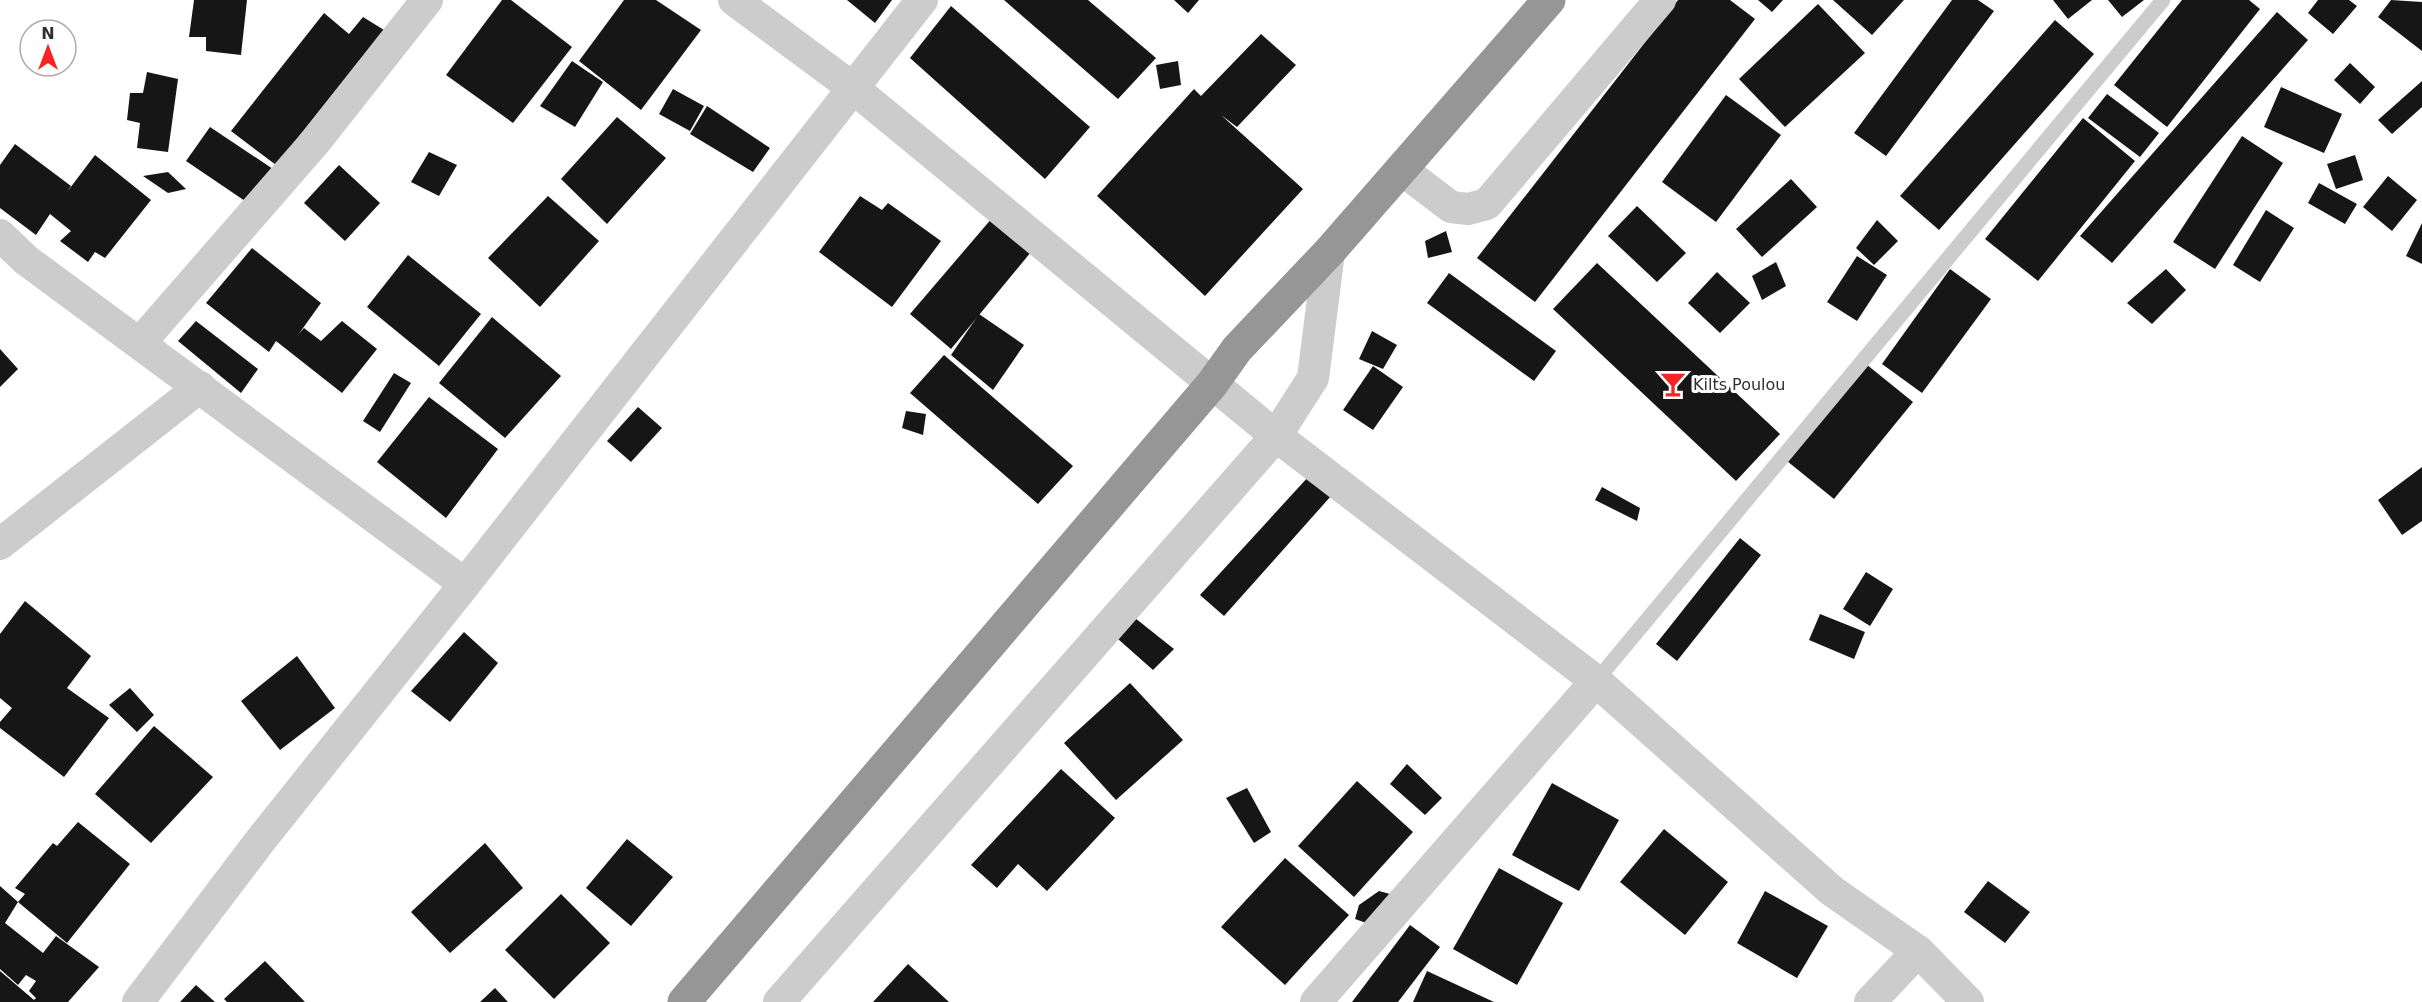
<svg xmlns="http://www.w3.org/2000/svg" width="2422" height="1002" viewBox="0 0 2422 1002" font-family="'DejaVu Sans',sans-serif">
<rect width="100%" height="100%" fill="#fff"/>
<!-- building -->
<g fill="#161616">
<path d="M194 0H247L241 55 206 51V37H189Z"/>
<path d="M502 0H511L572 47 513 123 446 75Z"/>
<path d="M624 0H656L701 30 641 110 579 61Z"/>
<path d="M847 0H892L875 23Z"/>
<path d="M1004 0H1088L1156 58 1118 99Z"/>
<path d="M1174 0H1199L1188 13Z"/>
<path d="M1678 0H1730L1755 19 1535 302 1477 258Z"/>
<path d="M1758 0H1783L1772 12Z"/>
<path d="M1833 0H1904L1872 35Z"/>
<path d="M1952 0H1978L1994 11 1886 156 1854 133Z"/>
<path d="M2053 0H2092L2068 19Z"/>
<path d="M2108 0H2144L2122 17Z"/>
<path d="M2182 0H2249L2260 9 2167 127 2114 85Z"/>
<path d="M2318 0H2349L2357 6 2333 34 2308 13Z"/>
<path d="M2391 0 2422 2V51L2378 17Z"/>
<path d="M1818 4 1865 53 1785 127 1739 79Z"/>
<path d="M951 6 1090 127 1045 179 910 58Z"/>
<path d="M2277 12 2308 40 2112 263 2080 236Z"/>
<path d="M324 13 349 34 363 17 384 30 276 165 231 131Z"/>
<path d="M2055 20 2094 54 1939 230 1900 196Z"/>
<path d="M1261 34 1296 65 1237 127 1221 115 1303 189 1205 296 1097 196 1194 89 1201 96Z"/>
<path d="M572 61 603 82 575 127 540 106Z"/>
<path d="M1178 61 1181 85 1160 89 1156 65Z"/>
<path d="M2350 63 2375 87 2360 104 2334 80Z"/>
<path d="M147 72 178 79 168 152 137 148 140 123 127 120 130 93H143Z"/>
<path d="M2422 81V107L2392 134 2378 120Z"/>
<path d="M2281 87 2342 114 2324 153 2264 127Z"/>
<path d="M673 89 704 106 690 131 659 114Z"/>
<path d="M2107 94 2159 133 2140 157 2088 118Z"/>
<path d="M1726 95 1781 135 1716 222 1662 182Z"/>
<path d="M707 106 770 148 753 172 690 134Z"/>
<path d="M617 117 666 158 607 224 561 179Z"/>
<path d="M2083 118 2135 161 2038 281 1985 239Z"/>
<path d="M210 127 273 169 248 203 186 161Z"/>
<path d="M2242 136 2283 163 2215 269 2173 242Z"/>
<path d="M15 144 71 186 67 192 95 155 151 200 105 258 95 252 88 262 60 241 71 231 50 214 36 235 0 208V165Z"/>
<path d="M429 152 457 165 439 196 411 182Z"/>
<path d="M2355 155 2363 180 2336 189 2327 164Z"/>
<path d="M339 165 380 203 345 241 304 203Z"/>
<path d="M168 172 186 189 168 193 143 176Z"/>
<path d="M2388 176 2417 200 2392 231 2363 207Z"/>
<path d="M1791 179 1817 207 1762 257 1736 229Z"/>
<path d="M2319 183 2357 204 2345 224 2308 203Z"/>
<path d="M548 196 599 241 540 307 488 258Z"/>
<path d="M860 196 882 210 888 203 941 241 892 307 819 252Z"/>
<path d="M1637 206 1686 253 1657 282 1608 236Z"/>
<path d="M2266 210 2294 228 2260 282 2233 265Z"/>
<path d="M993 217 1031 252 951 349 910 314Z"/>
<path d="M1877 220 1898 241 1874 265 1856 248Z"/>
<path d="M2422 223V264L2406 256Z"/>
<path d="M1446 231 1452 252 1428 258 1425 241Z"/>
<path d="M252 248 321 303 298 335 304 328 321 341 342 321 377 349 342 393 276 341 269 352 206 303Z"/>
<path d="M408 255 481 314 439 366 367 307Z"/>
<path d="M1857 256 1887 275 1857 321 1827 302Z"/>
<path d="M1776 262 1786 286 1762 300 1752 276Z"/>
<path d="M1597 263 1780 434 1736 481 1553 309Z"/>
<path d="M1950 269 1991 299 1922 393 1882 364Z"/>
<path d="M2166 269 2186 290 2152 324 2127 303Z"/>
<path d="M1717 272 1750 303 1720 333 1688 303Z"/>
<path d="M1449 273 1556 351 1534 381 1427 303Z"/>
<path d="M979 314 1024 345 993 390 951 355Z"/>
<path d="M492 317 561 376 505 438 439 383Z"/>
<path d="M196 321 258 369 241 393 178 341Z"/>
<path d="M1372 331 1397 345 1383 369 1359 359Z"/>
<path d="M0 349 18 369 0 387Z"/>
<path d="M944 355 1073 466 1038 504 910 393Z"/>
<path d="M1866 364 1913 402 1834 499 1787 461Z"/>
<path d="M1373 366 1403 387 1373 430 1343 410Z"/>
<path d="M394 373 411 383 380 432 363 421Z"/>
<path d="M429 397 498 449 446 518 377 462Z"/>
<path d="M638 407 662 428 631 462 607 441Z"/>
<path d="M906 411 926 414 923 435 902 428Z"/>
<path d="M2422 467V521L2402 535 2378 500Z"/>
<path d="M1309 476 1331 496 1224 616 1200 595Z"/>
<path d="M1602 487 1640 508 1637 521 1595 500Z"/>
<path d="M1740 538 1761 555 1677 661 1656 644Z"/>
<path d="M1866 572 1893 589 1870 626 1843 609Z"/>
<path d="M25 601 91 656 67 688 109 718 64 777 0 728V722L12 708 0 698V634Z"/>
<path d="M1820 614 1865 632 1854 659 1809 640Z"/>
<path d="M1135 618 1174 649 1153 670 1118 639Z"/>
<path d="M464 632 498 663 450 722 411 691Z"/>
<path d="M297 656 335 708 280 750 241 701Z"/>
<path d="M1130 683 1183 740 1116 800 1064 743Z"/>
<path d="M130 688 154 715 137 732 109 705Z"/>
<path d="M154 726 213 777 151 843 95 794Z"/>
<path d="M1407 764 1442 798 1425 815 1390 784Z"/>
<path d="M1061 769 1115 818 1047 891 1018 864 997 888 971 865Z"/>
<path d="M1357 781 1413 832 1354 897 1298 846Z"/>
<path d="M1552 783 1619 820 1579 891 1512 855Z"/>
<path d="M1247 788 1271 832 1254 843 1226 798Z"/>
<path d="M78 822 130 864 67 943 18 902 5 923 43 953 56 936 99 967 68 1002H0V971L34 1000 36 998 29 991 36 981 26 975 18 985 0 969V886L18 902 25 894 15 888 53 843 57 846Z"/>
<path d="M1664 829 1728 882 1685 935 1620 882Z"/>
<path d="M627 839 673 877 631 926 586 888Z"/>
<path d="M485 843 523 888 450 953 411 912Z"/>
<path d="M1285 858 1349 915 1285 985 1221 927Z"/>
<path d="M1499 868 1563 903 1517 985 1453 949Z"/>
<path d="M1988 881 2030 912 2005 943 1964 912Z"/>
<path d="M1379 891 1390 894 1375 926 1355 919 1359 905Z"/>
<path d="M1765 891 1828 926 1797 978 1737 943Z"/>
<path d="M561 894 610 943 554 999 505 950Z"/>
<path d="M1410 925 1440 947 1398 1002H1352Z"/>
<path d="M265 961 305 1002H227L224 999Z"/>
<path d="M908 964 949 1002H873Z"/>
<path d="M1427 971 1494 1002H1413Z"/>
<path d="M196 985 215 1002H180Z"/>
<path d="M495 988 508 1002H480Z"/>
</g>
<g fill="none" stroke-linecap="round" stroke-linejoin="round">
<!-- lane -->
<path stroke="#ccc" stroke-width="15" d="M1596 681 2163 0"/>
<!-- street -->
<g stroke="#ccc" stroke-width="32">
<path d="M734 0 853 88 1276 436 1596 681 1832 891 1918 951 1870 1002"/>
<path d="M1401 169 1451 207 1468 209 1487 204 1660 0"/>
<path d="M0 235 26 260 465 584"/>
<path d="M140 343 315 142 427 0"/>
<path d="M0 544 200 387"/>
<path d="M1918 951 1968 1002"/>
<path d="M138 1002 260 841 465 584 922 0"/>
<path d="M779 1002 1276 436 1313 378 1329 252"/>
<path d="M1316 1002 1596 681"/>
</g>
<!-- highway -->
<path stroke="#969696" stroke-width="33" d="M684 1002 1212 384 1237 349 1329 252 1549 0"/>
</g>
<!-- icons -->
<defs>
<g id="bar-bare" transform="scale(2.07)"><path d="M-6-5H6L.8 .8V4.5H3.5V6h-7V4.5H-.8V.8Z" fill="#f42522" stroke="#fff" stroke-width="2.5" paint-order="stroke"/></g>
</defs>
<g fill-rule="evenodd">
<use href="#bar-bare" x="1673" y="384"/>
</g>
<g text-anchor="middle" stroke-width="6" stroke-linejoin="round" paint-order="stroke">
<!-- poi labels -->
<g font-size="16" fill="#2f2f2f" stroke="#fff" text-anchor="start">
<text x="1693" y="390">Kilts Poulou</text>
</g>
</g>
<!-- north arrow -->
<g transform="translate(48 48)"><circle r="28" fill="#ffffff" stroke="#acacac" stroke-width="1.5"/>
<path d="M0-4.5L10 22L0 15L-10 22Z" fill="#f42522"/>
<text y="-9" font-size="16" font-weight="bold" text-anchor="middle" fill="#2f2f2f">N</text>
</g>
</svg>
